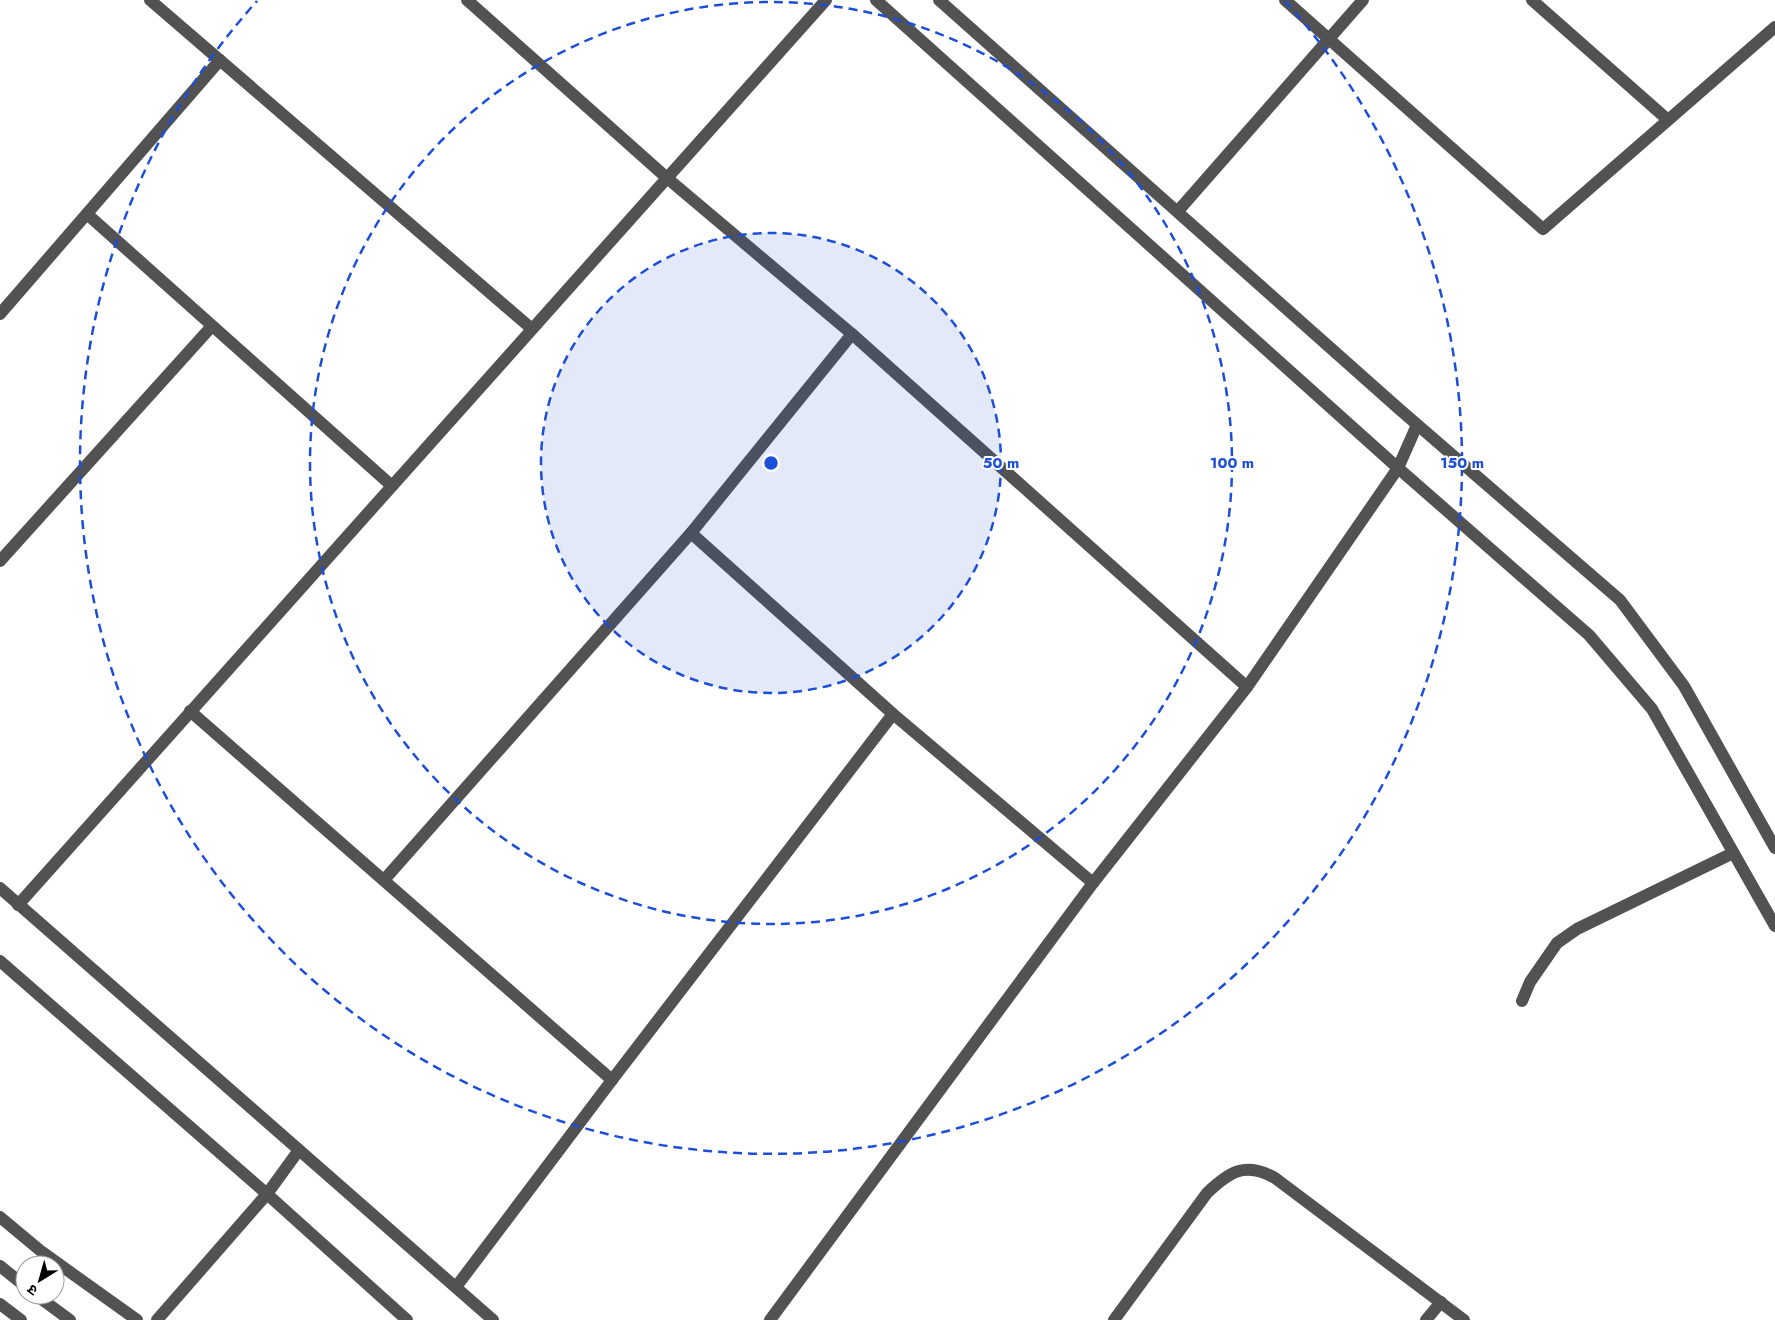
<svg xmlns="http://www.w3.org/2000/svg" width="1775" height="1320" viewBox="0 0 1775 1320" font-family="Jost,'Noto Sans Devanagari',sans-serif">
<rect width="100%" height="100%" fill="#fff"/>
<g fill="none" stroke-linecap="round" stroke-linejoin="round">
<!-- minor -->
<g stroke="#525252" stroke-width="12">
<path d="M150 0 532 329"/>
<path d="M467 0 667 178 852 334 1247 687"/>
<path d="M876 0 1398 468 1589 635 1652 709 1775 926"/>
<path d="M939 0 1398 408 1620 600 1684 686 1775 848"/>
<path d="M1285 0 1543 229 1775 27"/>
<path d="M1532 0 1668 120"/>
<path d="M1178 211 1363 0"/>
<path d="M87 214 392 486"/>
<path d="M0 314 220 60"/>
<path d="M691 533 893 714 1093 883"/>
<path d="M0 561 212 326"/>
<path d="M190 711 612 1080"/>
<path d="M384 880 691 533 852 334"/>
<path d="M0 888 493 1320"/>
<path d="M18 905 826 0"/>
<path d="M0 961 267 1194 407 1320"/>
<path d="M1522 1001 1530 982 1557 943 1577 929 1733 853"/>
<path d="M0 1217 42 1252 137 1320"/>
<path d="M0 1266 25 1286"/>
<path d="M456 1287 612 1080 893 714"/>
<path d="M36 1295 70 1320"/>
<path d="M0 1304 21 1320"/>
<path d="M157 1320 267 1194 299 1150"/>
<path d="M770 1320 1093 883 1247 687 1398 468 1417 425"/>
<path d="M1114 1320 1207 1193C1229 1172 1245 1161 1275 1178L1464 1320"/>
<path d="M1426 1320 1441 1302"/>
</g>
</g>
<!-- distance rings -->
<circle cx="771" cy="463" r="230" fill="#1d4ed8" fill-opacity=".12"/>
<g fill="none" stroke="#1d4ed8" stroke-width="2.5" stroke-dasharray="9 6">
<circle cx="771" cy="463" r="230"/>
<circle cx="771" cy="463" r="461"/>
<path d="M1285 1A691 691 0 1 1 257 1"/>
</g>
<circle cx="771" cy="463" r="8" fill="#1d4ed8" stroke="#fff" stroke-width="2.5"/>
<g font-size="15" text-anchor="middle" font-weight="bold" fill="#1d4ed8" stroke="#fff" stroke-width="4" stroke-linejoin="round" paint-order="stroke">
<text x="1001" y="468">50 m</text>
<text x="1232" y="468">100 m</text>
<text x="1462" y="468">150 m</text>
</g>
<!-- north arrow -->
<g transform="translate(40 1280) rotate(217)"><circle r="24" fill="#ffffff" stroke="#999999"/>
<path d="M0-4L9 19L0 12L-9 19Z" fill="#000000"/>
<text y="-8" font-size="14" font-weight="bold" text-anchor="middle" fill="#000000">उ</text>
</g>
</svg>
